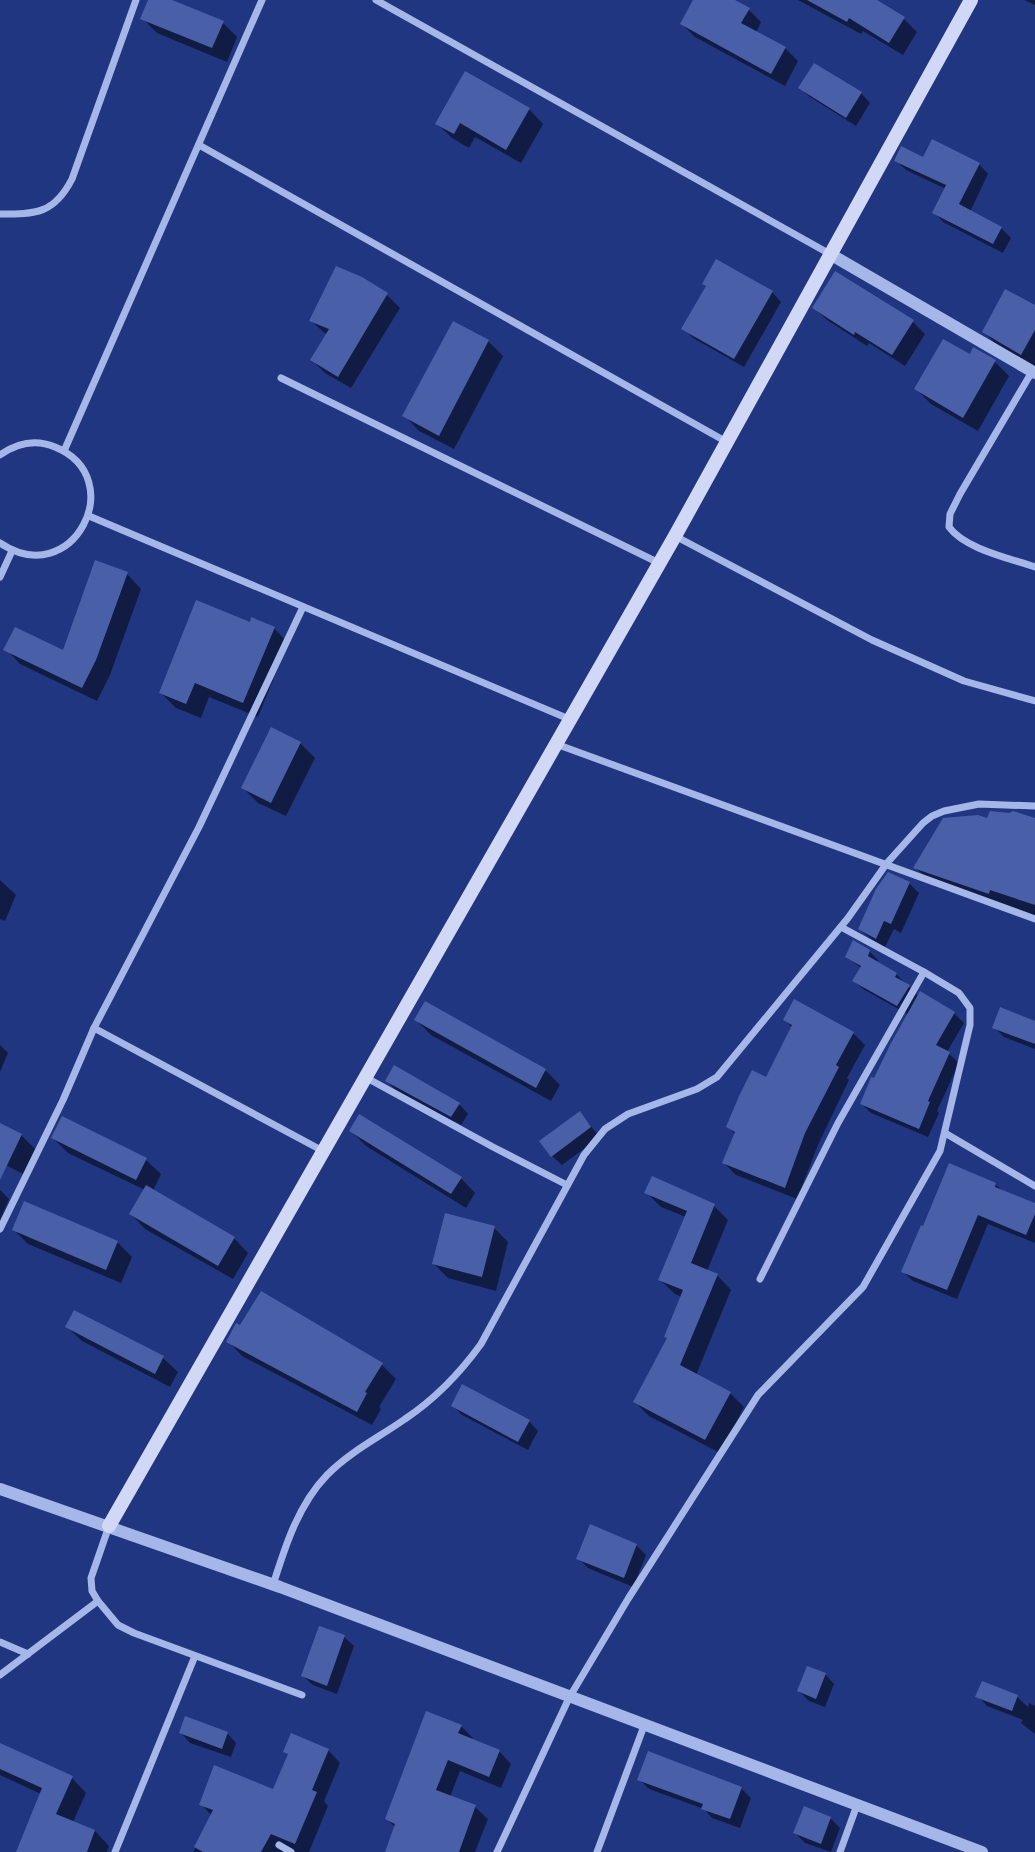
<svg xmlns="http://www.w3.org/2000/svg" width="1035" height="1852" viewBox="0 0 1035 1852" font-family="'Fira Sans',sans-serif">
<rect width="100%" height="100%" fill="#203680"/>
<!-- shadow -->
<g fill="#0007">
<path d="M150 0H168L223 23 237 37 227 62 157 33 142 18Z"/>
<path d="M695 0H731L749 10 761 22 756 33 785 48 798 61 785 86 695 37 682 24Z"/>
<path d="M798 0H873L904 19 917 32 903 55 863 31 861 34Z"/>
<path d="M1024 0H1035V5Z"/>
<path d="M800 88 861 93 870 103 856 126 810 97Z"/>
<path d="M529 109 543 124 521 163 475 137 469 148 452 138 437 124Z"/>
<path d="M896 161 979 164 988 174 970 212 1001 228 1011 238 1003 253 943 222 934 212 946 189 906 170Z"/>
<path d="M361 279 387 295 400 308 351 388 325 373 312 360 327 335 311 321Z"/>
<path d="M707 287 772 292 781 302 744 367 693 338 683 328Z"/>
<path d="M1035 307V367L996 344 984 332Z"/>
<path d="M814 308 913 322 925 334 905 366 869 343 867 346 827 320Z"/>
<path d="M488 341 503 356 454 449 419 431 405 416Z"/>
<path d="M970 356 995 362 1009 376 978 431 931 404 916 389Z"/>
<path d="M127 574 141 589 110 675 97 701 20 664 6 649 64 652Z"/>
<path d="M251 624 274 628 288 643 258 717 209 697 201 718 176 708 161 693Z"/>
<path d="M300 743 315 758 286 816 258 803 243 788Z"/>
<path d="M1035 819V916L1008 911 934 886 916 868 988 820Z"/>
<path d="M0 880 16 895 5 921 0 919Z"/>
<path d="M909 883 919 893 901 933 894 929 885 947 870 938 860 929Z"/>
<path d="M869 951 878 960 877 963 896 974 919 997 921 994 954 1013 964 1023 947 1052 959 1063 937 1111 939 1113 928 1137 871 1113 862 1104 909 1015 863 989 854 981 861 968 847 957Z"/>
<path d="M416 1020 545 1070 560 1085 551 1101 431 1035Z"/>
<path d="M785 1020 853 1033 865 1045 847 1078 849 1080 818 1145 797 1199 736 1175 724 1163 736 1135 728 1127 767 1079 793 1028Z"/>
<path d="M1035 1022V1049L1004 1037 994 1027Z"/>
<path d="M0 1045 8 1053 0 1072Z"/>
<path d="M387 1081 459 1104 468 1114 461 1125 396 1090Z"/>
<path d="M580 1114 600 1137 562 1165 552 1156Z"/>
<path d="M0 1125 21 1135 35 1149 23 1174 0 1162Z"/>
<path d="M351 1131 461 1178 475 1193 466 1208 366 1146Z"/>
<path d="M53 1138 146 1160 161 1174 153 1191 234 1238 248 1253 233 1279 145 1229 131 1214 145 1190 68 1153Z"/>
<path d="M995 1184 1004 1192 1035 1205V1243L988 1224 957 1299 913 1281 903 1272Z"/>
<path d="M0 1190 9 1199 0 1220Z"/>
<path d="M647 1193 714 1206 728 1220 707 1271 717 1275 731 1290 696 1375 730 1393 744 1407 720 1453 649 1416 635 1402 669 1339 682 1297 675 1294 660 1280 686 1217 661 1207Z"/>
<path d="M25 1203 117 1242 132 1257 121 1283 28 1244 14 1230Z"/>
<path d="M494 1228 508 1242 496 1291 448 1278 434 1264Z"/>
<path d="M67 1327 163 1358 178 1372 170 1387 82 1341Z"/>
<path d="M228 1341 382 1365 396 1379 379 1407 381 1409 372 1425 242 1356Z"/>
<path d="M453 1406 529 1421 538 1431 528 1450 462 1415Z"/>
<path d="M636 1545 646 1555 633 1587 588 1568 578 1558Z"/>
<path d="M344 1637 354 1646 337 1694 313 1685 303 1676Z"/>
<path d="M825 1674 834 1684 825 1707 809 1701 799 1691Z"/>
<path d="M978 1696 1017 1697 1028 1707 1029 1703 1035 1706V1734L1021 1723 1023 1720 987 1706Z"/>
<path d="M461 1726 473 1738 472 1741 499 1751 511 1764 501 1788 460 1771 450 1797 475 1807 488 1819 475 1852H387L396 1828 387 1819Z"/>
<path d="M181 1733H227L236 1743 231 1757 190 1743Z"/>
<path d="M0 1745 72 1778 86 1793 73 1822 95 1831 109 1846 107 1852H18L41 1794 0 1775Z"/>
<path d="M328 1750 340 1763 324 1801 328 1806 309 1852H193L212 1816 201 1804 274 1791 289 1755 285 1751Z"/>
<path d="M639 1779 741 1788 751 1798 740 1828 712 1818 704 1809 649 1789Z"/>
<path d="M830 1818 840 1828 831 1852 805 1843 795 1833Z"/>
</g>
<!-- building -->
<g fill="#4960a9">
<path d="M148 0H172L224 21 212 48 140 19Z"/>
<path d="M693 0H735L750 8 741 23 786 47 771 74 680 24Z"/>
<path d="M807 0H877L905 17 889 43 849 18 847 22Z"/>
<path d="M814 63 862 92 846 118 798 88Z"/>
<path d="M465 71 530 108 506 150 460 123 454 134 435 124Z"/>
<path d="M932 139 980 163 959 204 1002 227 993 244 932 213 946 185 894 161 901 146 923 157Z"/>
<path d="M716 259 773 291 734 359 681 329 706 286 702 284Z"/>
<path d="M336 266 362 277 388 293 338 377 310 360 329 329 309 321Z"/>
<path d="M835 271 914 320 892 355 855 332 854 335 812 308Z"/>
<path d="M1005 289 1035 305V330L1021 355 982 332Z"/>
<path d="M453 321 489 340 439 436 402 416Z"/>
<path d="M943 339 970 354 973 347 996 360 963 418 914 389Z"/>
<path d="M95 560 128 572 96 660 82 688 3 650 15 627 63 650Z"/>
<path d="M196 600 250 622 251 617 275 627 243 703 195 683 186 704 159 693Z"/>
<path d="M271 727 301 742 271 803 241 788Z"/>
<path d="M990 811 1009 813 1013 811 1035 818V905L990 890 989 894 913 868 943 818 978 815 987 818Z"/>
<path d="M888 872 910 882 891 924 884 921 876 939 858 929 876 889Z"/>
<path d="M853 940 870 950 868 956 897 973 895 977 910 985 897 1006 852 981 861 966 845 957Z"/>
<path d="M920 991 955 1012 936 1045 950 1052 928 1101 930 1102 919 1129 860 1104 870 1080 871 1077 874 1078 890 1045Z"/>
<path d="M794 999 854 1032 836 1065 839 1067 805 1133 785 1188 722 1163 735 1132 726 1127 739 1096 752 1070 766 1077 792 1025 783 1020Z"/>
<path d="M425 1001 546 1069 536 1088 414 1020Z"/>
<path d="M1000 1007 1035 1021V1044L992 1028Z"/>
<path d="M394 1065 460 1103 451 1117 385 1081Z"/>
<path d="M580 1111 591 1127 551 1157 539 1141Z"/>
<path d="M359 1114 462 1177 451 1194 349 1131Z"/>
<path d="M62 1116 147 1158 136 1180 51 1138Z"/>
<path d="M0 1123 22 1134 0 1180Z"/>
<path d="M949 1163 996 1183 995 1187 1035 1203V1214L1026 1235 978 1215 947 1290 901 1272 921 1225 923 1226Z"/>
<path d="M652 1176 715 1204 691 1263 718 1274 680 1365 731 1392 705 1440 633 1402 667 1338 664 1337 683 1290 658 1280 687 1211 644 1193Z"/>
<path d="M146 1185 235 1237 218 1266 129 1214Z"/>
<path d="M24 1201 118 1241 106 1270 12 1230Z"/>
<path d="M445 1213 495 1226 482 1277 432 1264Z"/>
<path d="M261 1291 383 1363 365 1392 367 1393 357 1412 226 1342 236 1323 240 1325Z"/>
<path d="M74 1310 164 1356 155 1374 65 1327Z"/>
<path d="M462 1384 530 1420 518 1442 451 1406Z"/>
<path d="M590 1524 637 1544 624 1578 576 1559Z"/>
<path d="M319 1626 345 1635 327 1686 301 1676Z"/>
<path d="M807 1666 826 1673 816 1699 797 1691Z"/>
<path d="M982 1681 1018 1695 1012 1711 975 1697Z"/>
<path d="M426 1711 462 1725 458 1733 500 1750 489 1777 448 1760 436 1790 476 1805 459 1852H385L395 1824 385 1819Z"/>
<path d="M185 1716 228 1732 222 1749 179 1733Z"/>
<path d="M291 1733 329 1749 312 1790 317 1792 295 1844 271 1834 261 1852H203L194 1847 213 1810 199 1805 214 1765 273 1789 288 1754 283 1752Z"/>
<path d="M0 1743 73 1776 56 1814 95 1830 87 1852H16L42 1788 0 1769Z"/>
<path d="M648 1751 742 1787 730 1819 701 1809 703 1804 637 1780Z"/>
<path d="M804 1806 831 1817 821 1844 793 1833Z"/>
</g>
<g fill="none" stroke-linecap="round" stroke-linejoin="round">
<!-- minor -->
<g stroke="#a5b6e8" stroke-width="7">
<path d="M376 0 830 254"/>
<path d="M199 145 725 441"/>
<path d="M0 214C36 214 54 214 72 179L136 0"/>
<path d="M1033 370 960 494 950 514 949 527C965 549 1009 558 1035 567"/>
<path d="M281 378 659 563"/>
<path d="M64 451 262 0"/>
<path d="M0 455C17 443 36 439 55 447 131 478 73 592 0 543"/>
<path d="M89 516 569 719"/>
<path d="M675 536 872 640 964 681 1035 701"/>
<path d="M0 577 12 551"/>
<path d="M556 744 1035 919"/>
<path d="M94 1028 323 1151"/>
<path d="M365 1077 493 1147 567 1185"/>
<path d="M945 1133 1035 1186"/>
<path d="M0 1229 63 1100 94 1028 199 827 303 607"/>
<path d="M760 1279 838 1123 924 972"/>
<path d="M109 1526 91 1578 92 1591 98 1601 118 1625 134 1633 302 1695"/>
<path d="M273 1585C285 1547 298 1505 327 1475 351 1451 378 1438 405 1419 435 1399 460 1373 481 1344L584 1155 605 1129 628 1114 697 1089 717 1077 848 918 887 863 923 823 932 816 944 811 979 804 1035 806"/>
<path d="M0 1642 28 1654"/>
<path d="M0 1675 98 1601"/>
<path d="M279 1845 291 1852"/>
<path d="M115 1852 195 1656"/>
<path d="M497 1852 569 1698 628 1599 758 1395 863 1287 940 1151 970 1025V1008L959 993 924 972 841 927"/>
<path d="M597 1852 644 1726"/>
<path d="M840 1852 857 1805"/>
</g>
<!-- tertiary -->
<g stroke="#a5b6e8" stroke-width="12">
<path d="M830 254 1035 373"/>
<path d="M0 1489 280 1587 982 1852"/>
</g>
<!-- secondary -->
<path stroke="#d0d8f6" stroke-width="14" d="M109 1526 675 536 971 0"/>
</g>
</svg>
